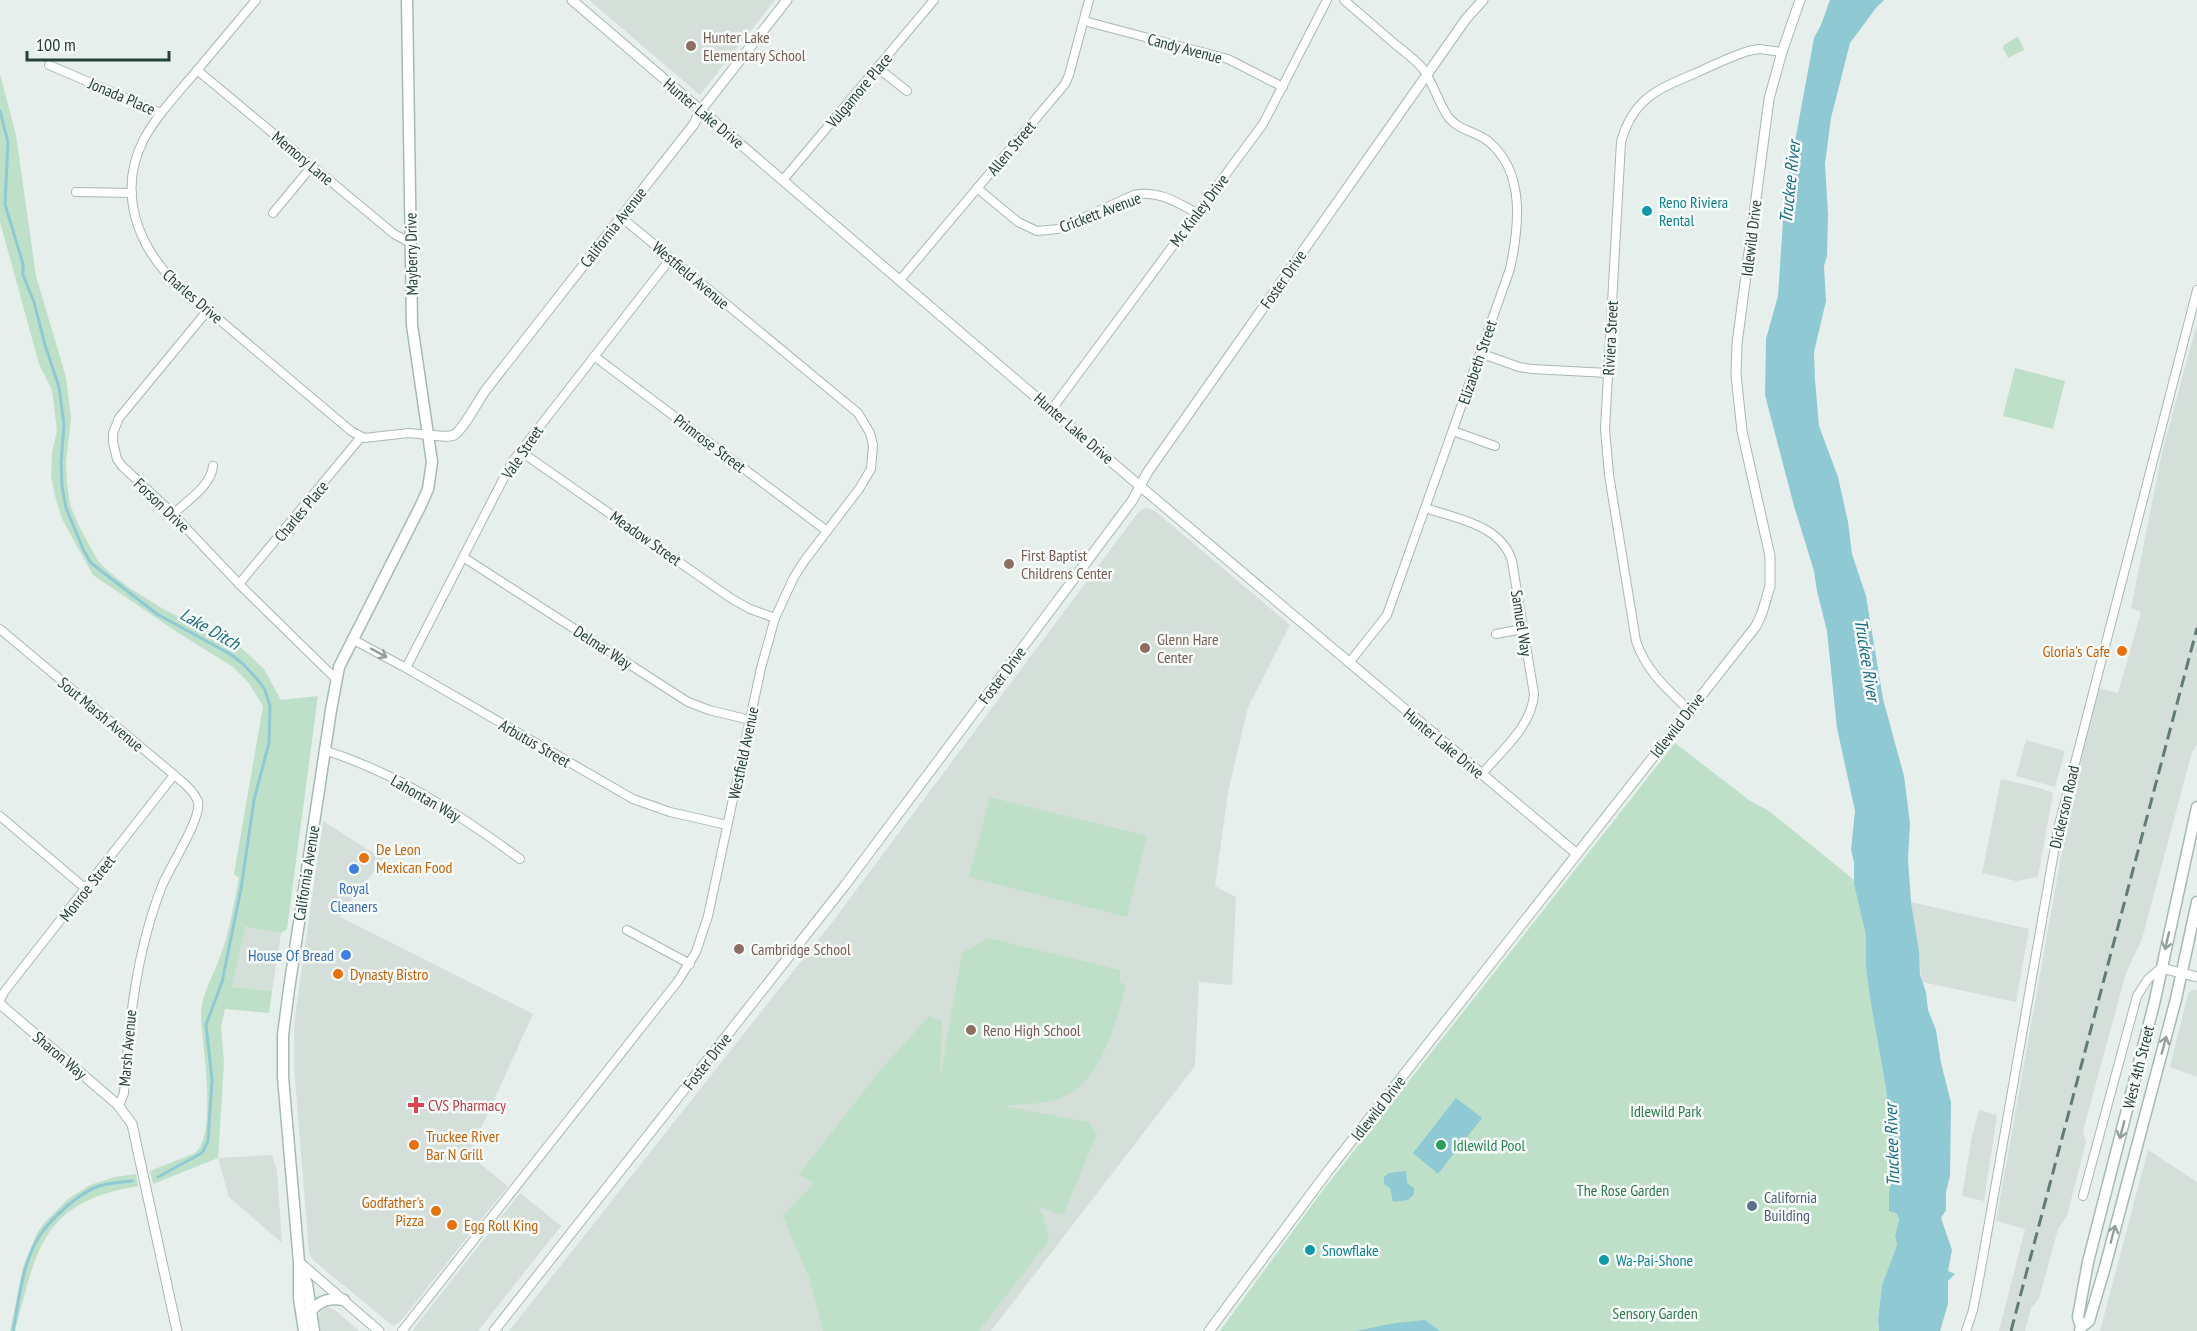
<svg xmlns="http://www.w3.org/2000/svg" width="2197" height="1331" viewBox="0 0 2197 1331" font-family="'PT Sans Narrow',sans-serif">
<rect width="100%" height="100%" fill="#e6efeb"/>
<!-- built -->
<g fill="#d4dfda">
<path d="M589 0H775L700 95Z"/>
<path d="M2197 323V744L2192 752 2142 939 2126 973 2083 1131 2086 1142 2067 1216 2058 1229 2039 1299 2031 1308 2025 1331H1999L2025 1229 1996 1221 2065 834 2097 688 2118 693 2141 612 2131 608 2162 453Z"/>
<path d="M1147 508 1155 511 1290 625 1248 707 1228 792 1215 886 1236 897 1232 985 1199 982 1195 1066 991 1331H509L833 921 1137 514 1143 509Z"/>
<path d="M2026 740 2065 751 2055 787 2016 776Z"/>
<path d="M2001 779 2040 788 2053 793 2038 877 2016 881 1982 873Z"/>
<path d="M323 821 383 859 340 917 533 1014 469 1155 508 1186 400 1322 393 1326 314 1261 309 1253 294 1067V1037L295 1016Z"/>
<path d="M1911 902 2029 929 2016 1002 1922 982Z"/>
<path d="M244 927 281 933 272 991 232 987Z"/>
<path d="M2192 990H2197V1077L2170 1067 2188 994Z"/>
<path d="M1979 1110 1997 1115 1984 1201 1962 1196 1972 1136Z"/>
<path d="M2148 1150 2197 1182V1331H2100Z"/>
<path d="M272 1155 277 1170 282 1243 229 1197 218 1158Z"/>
<path d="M520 1193 561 1226 478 1331H412Z"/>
<path d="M328 1307 335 1310 359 1331H321L318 1316 322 1310Z"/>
</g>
<!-- green -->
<g fill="#bfe0c8">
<path d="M2017 37 2019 38 2024 50 2008 58 2003 48 2004 45Z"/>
<path d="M0 74 16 135 36 276 66 377 71 418 66 463 67 483 70 505 79 526 98 561 108 571 128 587 165 610 237 644 264 669 281 700 318 696 287 929 281 933 245 927 232 987 272 991 269 1013 225 1009 221 1027 224 1062 218 1158 153 1184 150 1171 195 1153C218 1135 202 1044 201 1015 201 994 215 973 221 954 230 930 234 903 239 878L234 874 263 706 248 682 233 667 177 632 93 575 62 519 55 496 51 477 52 453 57 430 52 390 39 364 0 222Z"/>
<path d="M2015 368 2065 381 2053 429 2003 416Z"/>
<path d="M1675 743 1749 800 1769 811 1853 879 1866 936V967L1871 1005 1886 1088 1892 1179 1889 1193 1893 1213 1897 1214 1899 1220 1895 1235 1897 1245 1882 1285 1878 1320 1879 1331H1220L1320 1194Z"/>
<path d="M990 797 1147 836 1127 917 969 877Z"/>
<path d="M988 938 1120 970V982L1126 985C1115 1024 1102 1084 1058 1099 1040 1105 1021 1104 1003 1106L1089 1122 1097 1134 1063 1215 1036 1206 1042 1213 1049 1240 979 1331H823L809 1278 783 1216 814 1183 799 1174 878 1073 929 1016 942 1020 940 1077 962 953Z"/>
<path d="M136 1174 138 1186C42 1202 37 1248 15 1331H10L23 1267 37 1233 44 1223 68 1199 90 1185 115 1177Z"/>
</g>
<!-- water -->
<g fill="#8ec9d4">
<path d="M1830 0H1884L1876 8 1850 43 1831 118 1825 164 1828 214 1827 256 1824 266 1826 301 1814 352 1815 380 1819 426 1838 477 1848 522 1852 554 1866 596 1883 699 1904 776 1910 823 1908 859 1911 902 1919 952 1920 975 1926 992 1928 1010 1936 1030 1941 1063 1951 1103 1950 1176 1946 1192V1210L1941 1218 1952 1250 1948 1271 1955 1274 1948 1281V1304L1940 1331H1879L1878 1320 1882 1285 1897 1245 1895 1235 1899 1220 1897 1214 1889 1211V1193L1892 1179 1886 1088 1871 1005 1866 967V936L1854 884V862L1851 850 1855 811 1837 728 1827 631 1817 591 1814 571 1794 506 1765 395 1766 339 1778 296 1784 206 1789 191V172L1794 165 1792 158 1814 38 1821 25Z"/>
<path d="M1456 1098 1482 1118 1438 1174 1413 1153Z"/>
<path d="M1406 1171 1407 1183 1414 1188V1194L1408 1200 1393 1202 1390 1188 1384 1184V1177L1389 1173Z"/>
<path d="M1425 1320 1440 1331H1356L1395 1323Z"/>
</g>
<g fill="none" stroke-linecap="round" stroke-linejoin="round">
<!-- stream -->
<g stroke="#8ec9d4" stroke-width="3">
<path d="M0 111 8 142 5 204 23 264V275L34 302 45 345 59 387 64 425 61 463 62 486 66 508 83 549 91 563 157 614 230 654 243 664 258 680 265 690 270 706 269 743 254 800 241 889 222 982 206 1025 212 1080 208 1141 202 1153 158 1177"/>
<path d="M13 1331C19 1301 22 1263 39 1237 50 1219 80 1192 99 1186 110 1183 121 1182 132 1181"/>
</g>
<!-- minor casing -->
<g stroke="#a8b8b2" stroke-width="10">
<g id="minor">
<path d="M256 0C235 25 215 49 194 74 177 94 157 115 144 139 117 191 137 246 176 283L351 431 364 438 409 433 429 435"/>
<path d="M1344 0C1361 15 1379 30 1396 45 1405 52 1416 60 1423 69 1434 84 1438 103 1449 118 1460 131 1475 131 1488 141 1526 172 1519 227 1510 269L1387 615 1349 663"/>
<path d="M1084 21 1228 59 1283 87"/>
<path d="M49 65 161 113"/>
<path d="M878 68 907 91"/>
<path d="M197 70 394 234 411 243"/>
<path d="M783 180 934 0"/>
<path d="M977 188 1018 222 1037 231 1058 229 1134 195C1159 190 1176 202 1197 213"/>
<path d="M76 192 132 193"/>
<path d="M273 213 312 166"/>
<path d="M900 280 1065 84 1069 75 1089 0"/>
<path d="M208 310 119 418 113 433V442L117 459 122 466 168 509 242 587 336 679"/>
<path d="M1480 353 1519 367 1532 369 1608 373"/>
<path d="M594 356 827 531"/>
<path d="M1052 409 1263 124 1327 0"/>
<path d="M1453 431 1495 446"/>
<path d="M520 451 732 599 750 609 775 618"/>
<path d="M1425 508C1458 519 1501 525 1512 561L1534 694C1532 726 1501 751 1482 774"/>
<path d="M173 514C187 501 211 486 213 466"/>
<path d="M463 557 688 702 709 710 750 720"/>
<path d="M239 584 361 437"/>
<path d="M0 629 185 784C190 789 196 795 198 802 202 818 169 868 162 886 136 952 129 1022 124 1093L119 1106"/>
<path d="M1496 634 1523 629"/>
<path d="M352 639 406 668 633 799 670 812 727 825"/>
<path d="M406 668 512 462 671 258"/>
<path d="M1689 710C1667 689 1646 671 1636 641L1609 475 1605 429 1621 142C1633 98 1658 89 1696 73 1713 65 1730 57 1748 51L1759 49 1782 52"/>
<path d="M324 750C397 773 459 814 520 859"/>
<path d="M0 816 86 889"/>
<path d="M627 930 690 964"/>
<path d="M0 1001 4 992 174 775"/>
<path d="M2083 1196 2137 996 2148 979 2161 968"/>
<path d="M402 1331 678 981 696 952 708 916 761 668 775 618 794 577 805 560 859 489 871 469 873 445 870 433 858 413 621 217"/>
<path d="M1966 1331 1973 1310 1980 1274 2058 829 2197 290"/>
</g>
</g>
<!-- tertiary casing -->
<g stroke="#a8b8b2" stroke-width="11">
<g id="tertiary">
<path d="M572 0 1141 487 1577 854"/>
<path d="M429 435C436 435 447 438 454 435 463 430 478 401 485 391L694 124 701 110 787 0"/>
<path d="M2161 968 2197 977"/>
<path d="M0 1004 117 1104 132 1124 177 1331"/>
<path d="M299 1262 379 1331"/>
<path d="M494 1331 846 884 1132 501 1147 473 1466 19 1483 0"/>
<path d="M1209 1331 1328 1171 1756 626 1762 613 1770 586V556L1742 431 1736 375 1737 344 1769 99 1782 52 1800 0"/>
</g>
</g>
<!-- secondary casing -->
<g stroke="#a4bbb3" stroke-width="13">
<g id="secondary">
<path d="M300 1265 307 1284 314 1331"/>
<path d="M310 1312C320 1300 329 1298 344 1300"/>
<path d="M2081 1327 2089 1321 2105 1267 2176 999 2197 902"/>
<path d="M304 1331 299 1298V1262L283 1077V1035L289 989 331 710 339 667 421 505 428 489 432 462 412 325 407 0"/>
<path d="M2080 1331 2081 1327 2078 1317 2088 1262 2154 1004 2197 807"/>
</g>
</g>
<!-- minor -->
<use href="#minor" stroke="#fff" stroke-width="8"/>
<!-- tertiary -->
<use href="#tertiary" stroke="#fff" stroke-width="9"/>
<!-- secondary -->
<use href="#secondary" stroke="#fff" stroke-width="10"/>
<!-- rail -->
<path stroke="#5f7d75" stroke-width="3" stroke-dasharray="12 6" stroke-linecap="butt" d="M2011 1331 2197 628"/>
</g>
<!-- one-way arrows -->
<defs><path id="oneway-shaft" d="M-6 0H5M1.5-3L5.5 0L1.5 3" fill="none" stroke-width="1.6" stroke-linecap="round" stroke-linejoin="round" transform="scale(1.5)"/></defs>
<g stroke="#92a09c">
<use href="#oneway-shaft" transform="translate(379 653) rotate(29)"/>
<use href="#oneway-shaft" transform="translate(2167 941) rotate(103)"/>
<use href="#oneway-shaft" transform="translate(2164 1045) rotate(-75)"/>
<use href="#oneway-shaft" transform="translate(2122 1130) rotate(105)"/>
<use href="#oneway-shaft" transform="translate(2113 1234) rotate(-75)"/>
</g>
<!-- markers -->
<g fill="#8d6e63" stroke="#f7fbf9" stroke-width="2">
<circle cx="691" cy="46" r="6"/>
<circle cx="1009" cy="564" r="6"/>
<circle cx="1145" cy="648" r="6"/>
<circle cx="739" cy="949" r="6"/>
<circle cx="971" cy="1030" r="6"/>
</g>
<g fill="#0f9aa8" stroke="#f7fbf9" stroke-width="2">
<circle cx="1647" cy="211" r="6"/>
<circle cx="1310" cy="1250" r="6"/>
<circle cx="1604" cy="1260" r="6"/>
</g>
<g fill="#e8710a" stroke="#f7fbf9" stroke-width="2">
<circle cx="2122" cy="651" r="6"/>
<circle cx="364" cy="858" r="6"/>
<circle cx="338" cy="974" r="6"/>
<circle cx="414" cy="1145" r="6"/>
<circle cx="436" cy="1211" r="6"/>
<circle cx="452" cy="1225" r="6"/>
</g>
<g fill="#3f7fe0" stroke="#f7fbf9" stroke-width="2">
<circle cx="354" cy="869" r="6"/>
<circle cx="346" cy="955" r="6"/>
</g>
<path fill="#e0444e" stroke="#f7fbf9" stroke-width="2" d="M413 1096h6v6h6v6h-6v6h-6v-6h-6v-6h6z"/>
<circle fill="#2e9e5b" stroke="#f7fbf9" stroke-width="2" cx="1441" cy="1145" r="6"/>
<circle fill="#5c6f8a" stroke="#f7fbf9" stroke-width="2" cx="1752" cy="1206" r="6"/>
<g text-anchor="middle" stroke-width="5" stroke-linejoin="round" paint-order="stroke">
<!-- education labels -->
<g font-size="16" fill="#785e54" stroke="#f7fbf9" text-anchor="start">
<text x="703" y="43">Hunter Lake<tspan x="703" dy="18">Elementary School</tspan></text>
<text x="1021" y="561">First Baptist<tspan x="1021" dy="18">Childrens Center</tspan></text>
<text x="1157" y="645">Glenn Hare<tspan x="1157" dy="18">Center</tspan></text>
<text x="751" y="955">Cambridge School</text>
<text x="983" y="1036">Reno High School</text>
</g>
<!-- street labels -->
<g font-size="16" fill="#24423a" stroke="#f7fbf9">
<text transform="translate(1185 48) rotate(15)" y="6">Candy Avenue</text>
<text transform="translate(859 90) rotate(-50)" y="6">Vulgamore Place</text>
<text transform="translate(122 96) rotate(23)" y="6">Jonada Place</text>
<text transform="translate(704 113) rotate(40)" y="6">Hunter Lake Drive</text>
<text transform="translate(1011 148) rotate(-50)" y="6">Allen Street</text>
<text transform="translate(303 158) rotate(40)" y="6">Memory Lane</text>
<text transform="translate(1199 210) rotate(-53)" y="6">Mc Kinley Drive</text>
<text transform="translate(1100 212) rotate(-21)" y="6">Crickett Avenue</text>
<text transform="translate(613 227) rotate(-52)" y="6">California Avenue</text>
<text transform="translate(1751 238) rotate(-83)" y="6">Idlewild Drive</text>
<text transform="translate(411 254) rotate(-91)" y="6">Mayberry Drive</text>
<text transform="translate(691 275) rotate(40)" y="6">Westfield Avenue</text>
<text transform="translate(1283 279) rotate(-55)" y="6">Foster Drive</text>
<text transform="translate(193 296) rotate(41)" y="6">Charles Drive</text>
<text transform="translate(1610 338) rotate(-87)" y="6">Riviera Street</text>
<text transform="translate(1477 362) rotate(-71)" y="6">Elizabeth Street</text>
<text transform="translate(1074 428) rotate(41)" y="6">Hunter Lake Drive</text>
<text transform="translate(710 443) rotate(37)" y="6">Primrose Street</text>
<text transform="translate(522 452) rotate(-56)" y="6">Vale Street</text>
<text transform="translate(162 505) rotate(44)" y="6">Forson Drive</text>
<text transform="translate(301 511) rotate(-50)" y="6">Charles Place</text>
<text transform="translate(646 538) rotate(35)" y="6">Meadow Street</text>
<text transform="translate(1522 623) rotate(81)" y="6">Samuel Way</text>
<text transform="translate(603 647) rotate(33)" y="6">Delmar Way</text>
<text transform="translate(1002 675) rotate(-53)" y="6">Foster Drive</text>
<text transform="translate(101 714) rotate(40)" y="6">Sout Marsh Avenue</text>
<text transform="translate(1677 725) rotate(-52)" y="6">Idlewild Drive</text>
<text transform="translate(535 743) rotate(30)" y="6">Arbutus Street</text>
<text transform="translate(1444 743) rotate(40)" y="6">Hunter Lake Drive</text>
<text transform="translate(743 753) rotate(-78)" y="6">Westfield Avenue</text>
<text transform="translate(426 798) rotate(30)" y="6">Lahontan Way</text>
<text transform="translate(2064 807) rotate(-77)" y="6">Dickerson Road</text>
<text transform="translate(306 873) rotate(-81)" y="6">California Avenue</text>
<text transform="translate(87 888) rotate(-52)" y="6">Monroe Street</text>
<text transform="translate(127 1048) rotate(-85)" y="6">Marsh Avenue</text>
<text transform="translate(60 1055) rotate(40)" y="6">Sharon Way</text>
<text transform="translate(707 1061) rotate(-52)" y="6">Foster Drive</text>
<text transform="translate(2138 1067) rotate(-76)" y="6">West 4th Street</text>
<text transform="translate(1378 1108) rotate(-52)" y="6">Idlewild Drive</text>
</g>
<!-- culture labels -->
<g font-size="16" fill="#0d838f" stroke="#f7fbf9" text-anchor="start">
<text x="1659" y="208">Reno Riviera<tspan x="1659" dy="18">Rental</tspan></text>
<text x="1322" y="1256">Snowflake</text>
<text x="1616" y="1266">Wa-Pai-Shone</text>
</g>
<!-- food labels -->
<g font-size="16" fill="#c56008" stroke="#f7fbf9" text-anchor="start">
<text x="2110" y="657" text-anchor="end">Gloria's Cafe</text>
<text x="376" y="855">De Leon<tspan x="376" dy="18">Mexican Food</tspan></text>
<text x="350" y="980">Dynasty Bistro</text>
<text x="426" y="1142">Truckee River<tspan x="426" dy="18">Bar N Grill</tspan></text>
<text x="424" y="1208" text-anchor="end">Godfather's<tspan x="424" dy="18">Pizza</tspan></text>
<text x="464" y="1231">Egg Roll King</text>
</g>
<!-- shop labels -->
<g font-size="16" fill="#366cbe" stroke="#f7fbf9">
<text x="354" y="894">Royal<tspan x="354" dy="18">Cleaners</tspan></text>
<text x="334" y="961" text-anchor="end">House Of Bread</text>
</g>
<!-- health labels -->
<g font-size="16" fill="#be3a42" stroke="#f7fbf9" text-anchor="start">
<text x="428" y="1111">CVS Pharmacy</text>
</g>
<!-- park labels -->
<g font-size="16" fill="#2d7a4b" stroke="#f7fbf9">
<text x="1666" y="1117">Idlewild Park</text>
<text x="1623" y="1196">The Rose Garden</text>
<text x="1655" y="1319">Sensory Garden</text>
</g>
<!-- leisure labels -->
<g font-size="16" fill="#27864d" stroke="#f7fbf9" text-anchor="start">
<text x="1453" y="1151">Idlewild Pool</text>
</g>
<!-- service labels -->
<g font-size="16" fill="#4e5e75" stroke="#f7fbf9" text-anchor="start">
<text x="1764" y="1203">California<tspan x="1764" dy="18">Building</tspan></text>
</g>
<!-- water labels -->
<g font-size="18" font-style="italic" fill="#1c6f80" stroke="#f7fbf9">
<text transform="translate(1790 182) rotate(-84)" y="6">Truckee River</text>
<text transform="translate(210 629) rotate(30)" y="6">Lake Ditch</text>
<text transform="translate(1867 660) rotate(81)" y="6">Truckee River</text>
<text transform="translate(1892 1145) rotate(-92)" y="6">Truckee River</text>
</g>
</g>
<!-- scale -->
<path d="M27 51v9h142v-9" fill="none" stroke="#24423a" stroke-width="3"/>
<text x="36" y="51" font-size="18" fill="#24423a" stroke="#f7fbf9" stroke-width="4.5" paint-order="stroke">100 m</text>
</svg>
